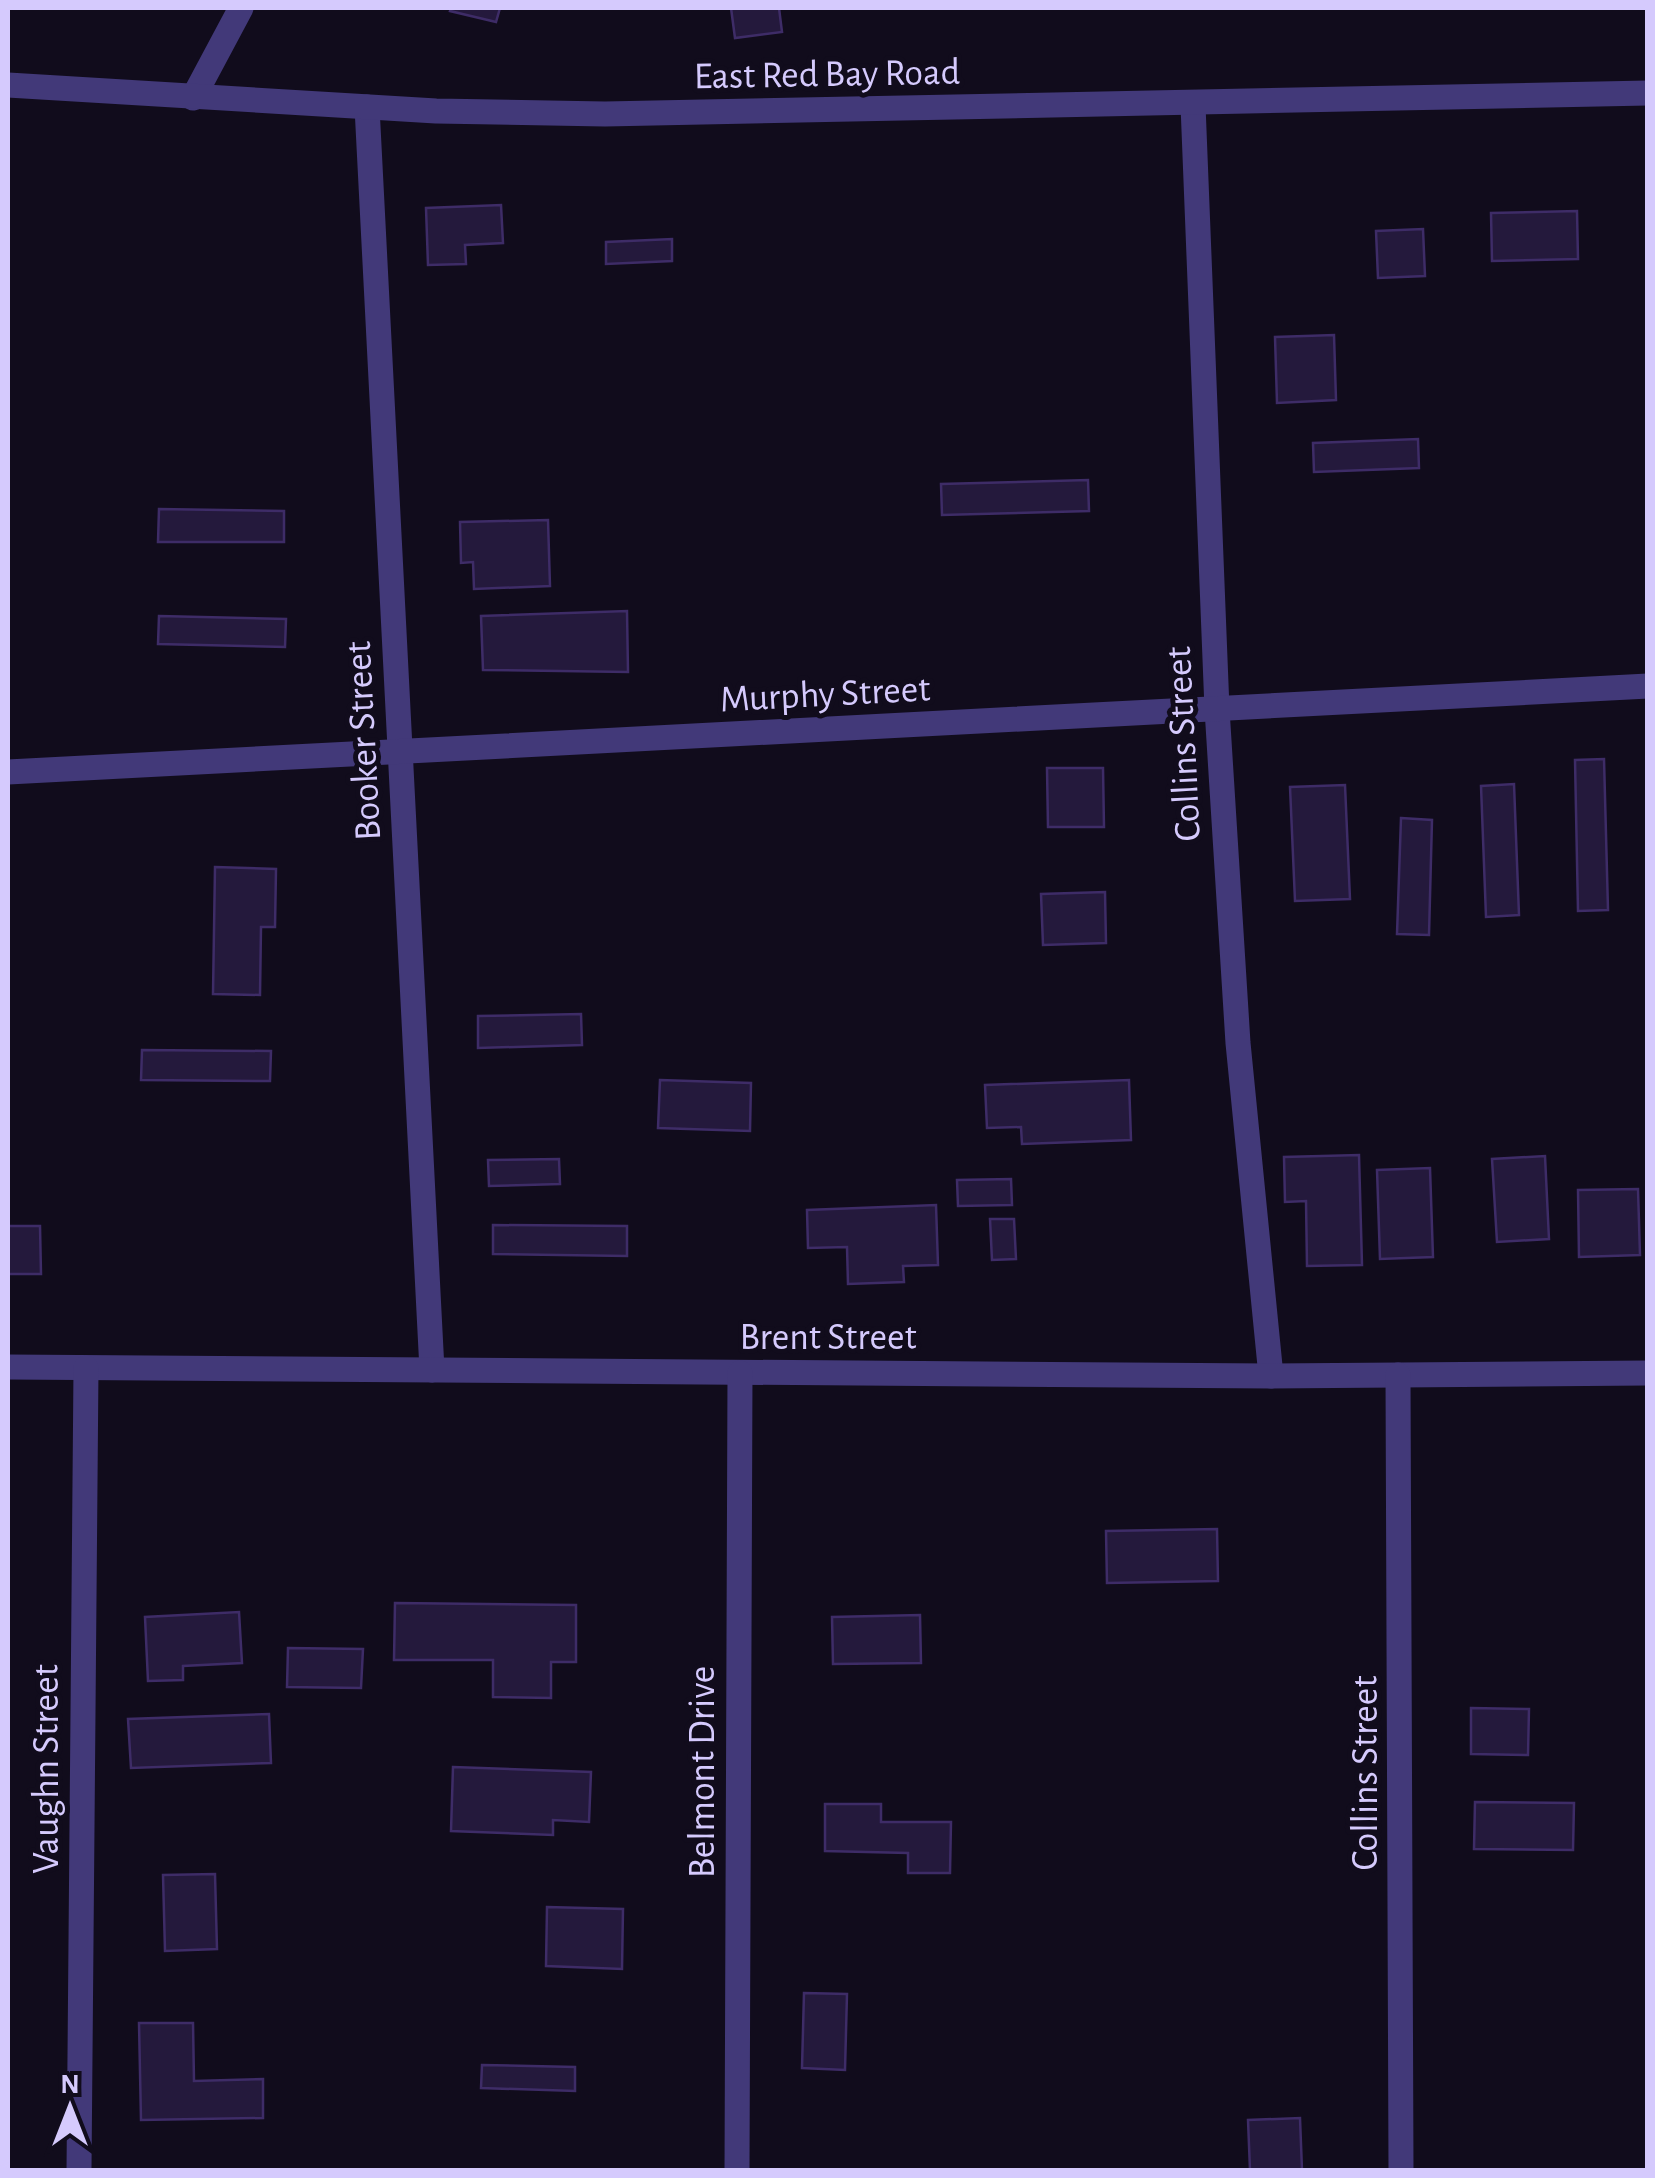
<svg xmlns="http://www.w3.org/2000/svg" width="1655" height="2178" viewBox="0 0 1655 2178" font-family="'Alegreya Sans',sans-serif">
<rect width="100%" height="100%" fill="#110c1c"/>
<!-- building -->
<g fill="#24193c" stroke="#3e2c67" stroke-width="2.5">
<path d="M451 8H500L496 22 450 11Z"/>
<path d="M731 8H779L782 32 735 38Z"/>
<path d="M501 205 503 243 465 245 466 264 428 265 426 208Z"/>
<path d="M1577 211 1578 259 1492 261 1491 213Z"/>
<path d="M1423 229 1425 276 1378 278 1376 231Z"/>
<path d="M672 239V261L606 264V242Z"/>
<path d="M1334 335 1336 400 1277 403 1275 337Z"/>
<path d="M1418 439 1419 468 1314 472 1313 443Z"/>
<path d="M1088 480 1089 511 942 515 941 484Z"/>
<path d="M159 509 284 511V542H158Z"/>
<path d="M548 520 550 586 474 589 473 562 461 563 460 522Z"/>
<path d="M627 611 628 672 483 670 481 616Z"/>
<path d="M159 616 286 619 285 647 158 644Z"/>
<path d="M1604 759 1608 910 1578 911 1575 760Z"/>
<path d="M1047 768H1103L1104 827H1048Z"/>
<path d="M1514 784 1519 915 1486 917 1481 786Z"/>
<path d="M1345 785 1350 899 1295 901 1290 787Z"/>
<path d="M1401 818 1432 820 1429 935 1397 934Z"/>
<path d="M215 867 276 869 275 927H261L260 995 213 994Z"/>
<path d="M1105 892 1106 943 1043 945 1041 894Z"/>
<path d="M581 1014 582 1045 478 1048V1016Z"/>
<path d="M142 1050 271 1051 270 1081 141 1080Z"/>
<path d="M660 1080 751 1083 750 1131 658 1128Z"/>
<path d="M1129 1080 1131 1140 1022 1144 1021 1127 987 1128 985 1085Z"/>
<path d="M1359 1155 1362 1265 1307 1266 1306 1201 1285 1202 1284 1157Z"/>
<path d="M1545 1156 1549 1239 1497 1242 1492 1159Z"/>
<path d="M559 1159 560 1184 489 1186 488 1160Z"/>
<path d="M1430 1168 1433 1257 1380 1259 1377 1170Z"/>
<path d="M1011 1179 1012 1205 958 1206 957 1180Z"/>
<path d="M1638 1189 1640 1255 1579 1257 1578 1190Z"/>
<path d="M936 1205 938 1265 903 1266 904 1282 848 1284 847 1247 808 1248 807 1210Z"/>
<path d="M990 1219H1014L1016 1259 992 1260Z"/>
<path d="M493 1225 627 1226V1256L493 1254Z"/>
<path d="M8 1226H40L41 1274H8Z"/>
<path d="M1217 1529 1218 1581 1107 1583 1106 1531Z"/>
<path d="M395 1603 576 1605V1662H551V1698L493 1697V1660H394Z"/>
<path d="M239 1612 242 1663 183 1666V1680L148 1681 145 1617Z"/>
<path d="M920 1615 921 1663 833 1664 832 1617Z"/>
<path d="M288 1648 363 1649 361 1688 287 1687Z"/>
<path d="M1471 1708 1529 1709 1528 1755 1471 1754Z"/>
<path d="M269 1714 271 1763 131 1768 128 1719Z"/>
<path d="M453 1767 591 1772 589 1822 553 1820V1835L451 1831Z"/>
<path d="M1475 1802 1574 1803 1573 1850 1474 1849Z"/>
<path d="M825 1804H881V1822H951L950 1873H908V1853L825 1851Z"/>
<path d="M215 1874 217 1949 165 1951 163 1875Z"/>
<path d="M547 1907 623 1909 622 1969 546 1966Z"/>
<path d="M804 1993 847 1994 845 2070 802 2068Z"/>
<path d="M139 2023H193L194 2081 263 2079V2118L141 2120Z"/>
<path d="M482 2065 575 2067V2091L481 2088Z"/>
<path d="M1300 2118 1302 2170H1250L1248 2120Z"/>
</g>
<g fill="none" stroke-linecap="round" stroke-linejoin="round">
<!-- minor -->
<g stroke="#423979" stroke-width="25">
<path d="M193 98 241 8"/>
<path d="M1193 105 1217 709 1238 1043 1271 1376"/>
<path d="M367 107 432 1370"/>
<path d="M8 772 1648 686"/>
<path d="M8 1367 1271 1376 1648 1373"/>
<path d="M1398 1375 1401 2170"/>
<path d="M79 2170 86 1368"/>
<path d="M737 2170 740 1373"/>
</g>
<!-- tertiary -->
<path stroke="#423979" stroke-width="25" d="M8 85 436 111 605 114 1648 93"/>
</g>
<g text-anchor="middle" stroke-width="10" stroke-linejoin="round" paint-order="stroke">
<!-- street labels -->
<g font-size="38" fill="#d5cafd" stroke="#110c1c">
<text transform="translate(827 73) rotate(-1)" y="13">East Red Bay Road</text>
<text transform="translate(825 693) rotate(-3)" y="13">Murphy Street</text>
<text transform="translate(362 741) rotate(-93)" y="13">Booker Street</text>
<text transform="translate(1182 744) rotate(-93)" y="13">Collins Street</text>
<text x="828" y="1349">Brent Street</text>
<text transform="translate(45 1769) rotate(-90)" y="13">Vaughn Street</text>
<text transform="translate(701 1772) rotate(-90)" y="13">Belmont Drive</text>
<text transform="translate(1364 1773) rotate(-90)" y="13">Collins Street</text>
</g>
</g>
<!-- border -->
<rect width="1655" height="2178" fill="none" stroke="#d5cafd" stroke-width="20"/>
<!-- north arrow -->
<g transform="translate(70 2108)" stroke="#110c1c" stroke-width="8" paint-order="stroke">
<path d="M0-8L18 38L0 25L-18 38Z" fill="#d5cafd"/>
<text y="-15" font-size="28" font-weight="bold" text-anchor="middle" fill="#d5cafd">N</text>
</g>
</svg>
